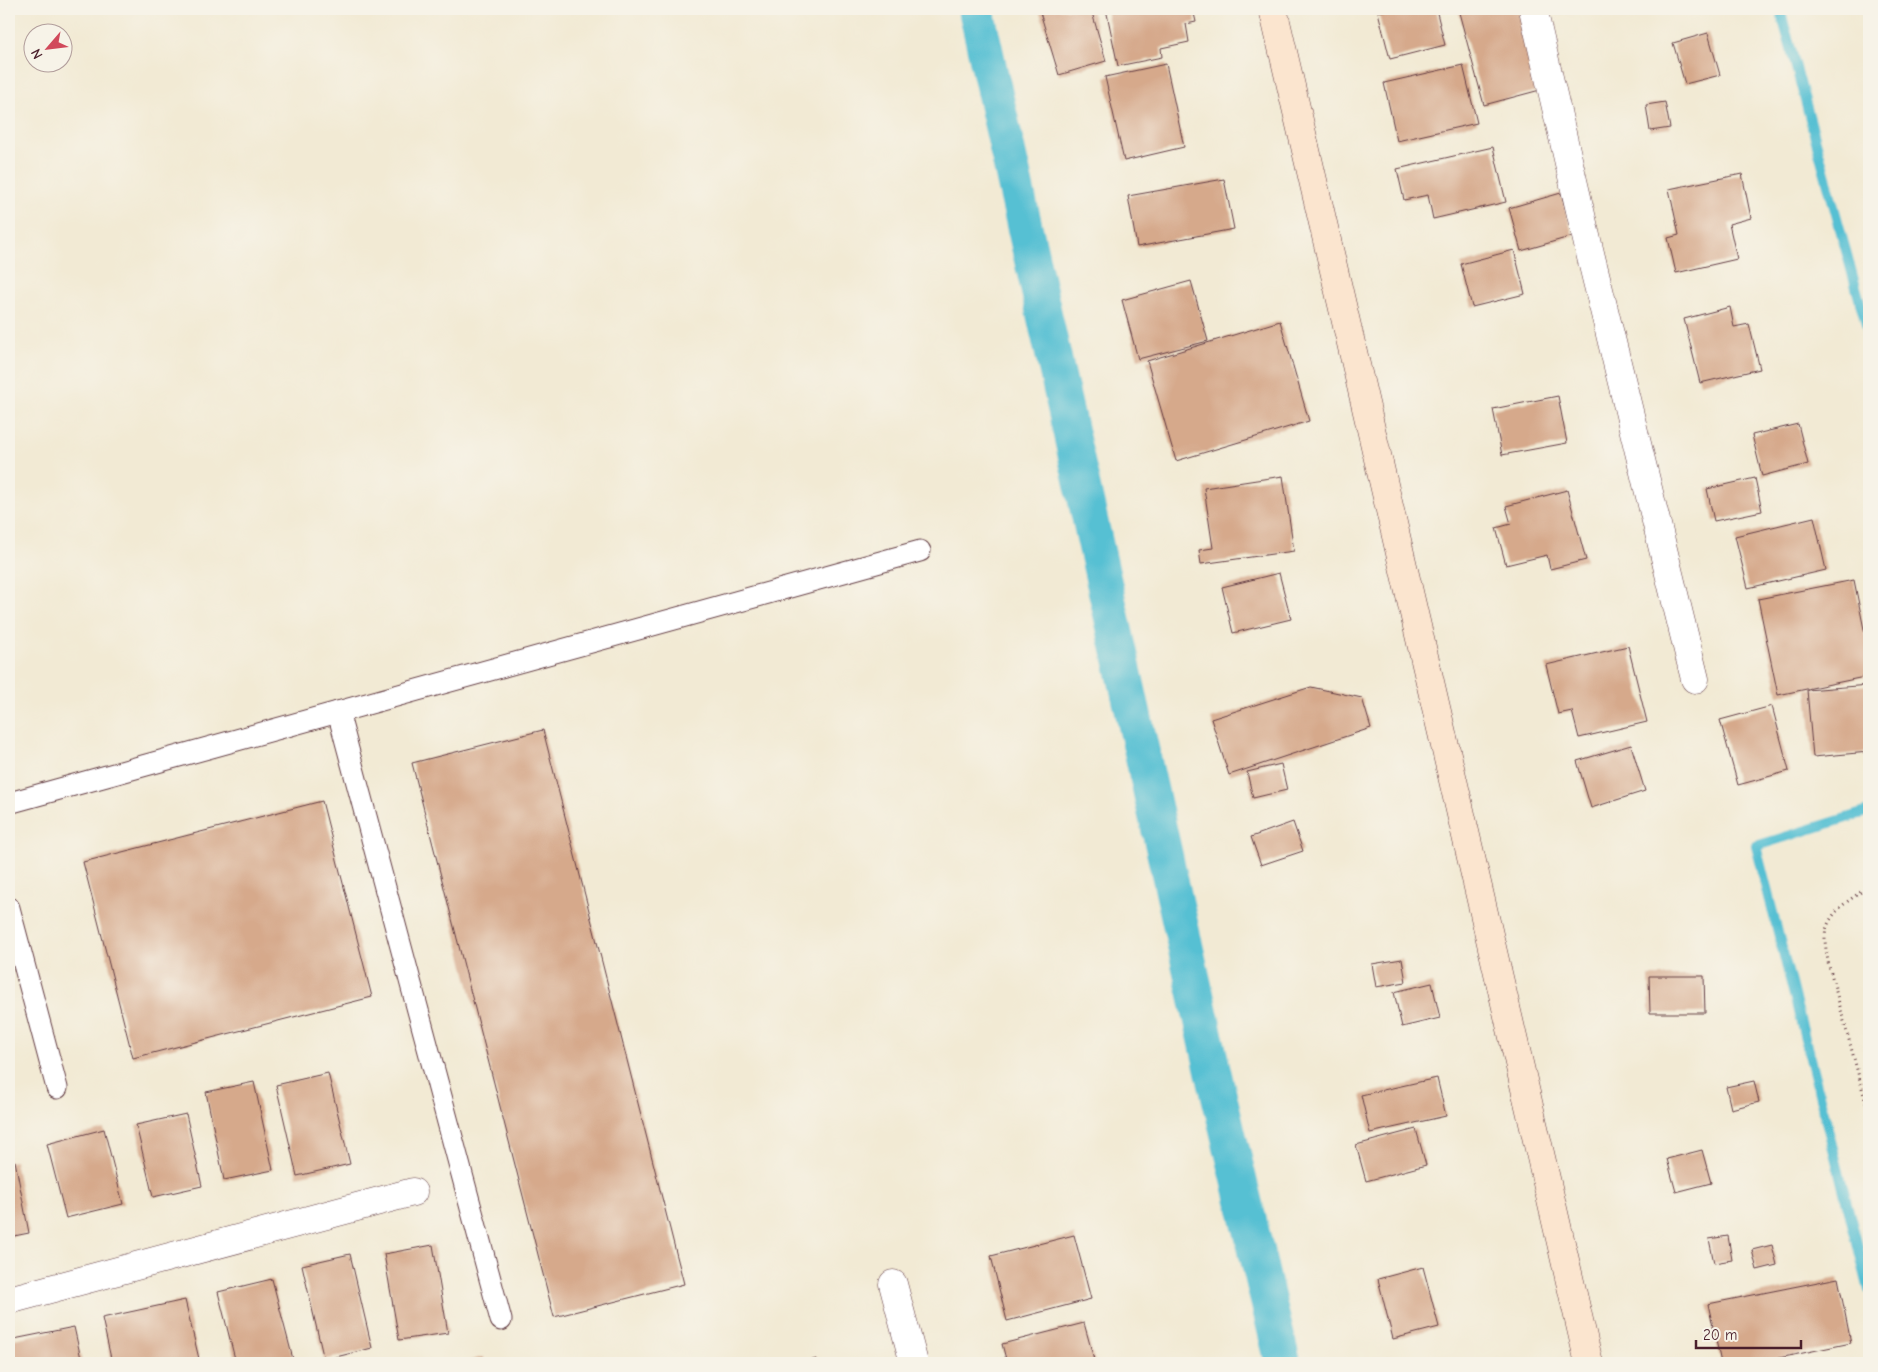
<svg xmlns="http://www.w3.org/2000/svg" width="1878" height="1372" viewBox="0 0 1878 1372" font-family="'Comic Neue',sans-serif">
<rect width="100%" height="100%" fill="#f7f3e8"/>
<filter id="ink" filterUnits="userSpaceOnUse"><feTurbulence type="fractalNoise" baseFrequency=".02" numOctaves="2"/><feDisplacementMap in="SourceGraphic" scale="10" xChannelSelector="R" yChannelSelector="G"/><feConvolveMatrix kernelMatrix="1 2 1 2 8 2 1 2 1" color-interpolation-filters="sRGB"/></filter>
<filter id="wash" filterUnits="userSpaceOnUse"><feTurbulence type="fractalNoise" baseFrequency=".0096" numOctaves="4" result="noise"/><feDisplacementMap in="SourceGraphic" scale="20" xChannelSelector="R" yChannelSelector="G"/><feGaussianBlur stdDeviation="1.12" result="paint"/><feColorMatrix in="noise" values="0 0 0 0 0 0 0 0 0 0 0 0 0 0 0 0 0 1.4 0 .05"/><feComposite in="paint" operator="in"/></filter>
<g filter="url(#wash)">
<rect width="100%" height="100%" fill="#f2ead4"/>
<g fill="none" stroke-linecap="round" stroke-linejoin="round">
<!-- stream -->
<g stroke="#56c0d3" stroke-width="10">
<path d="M1780 9 1869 335"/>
<path d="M1869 811 1756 846 1869 1290"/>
</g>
<!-- canal -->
<path stroke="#56c0d3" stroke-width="36" d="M976 9 1214 1075 1283 1363"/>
</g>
<g id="blocks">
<!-- building -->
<g fill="#d6a98b">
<path d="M1039 9H1091L1106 61 1059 75Z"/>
<path d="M1106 9H1193L1196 22 1186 24 1189 42 1161 48 1162 57 1118 66Z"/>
<path d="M1392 9H1436L1445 45 1390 59 1378 12Z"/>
<path d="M1458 9H1519L1540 90 1484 105Z"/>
<path d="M1708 33 1720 75 1685 84 1673 43Z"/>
<path d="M1166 64 1184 147 1124 161 1105 77Z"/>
<path d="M1463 65 1477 123 1397 141 1384 83Z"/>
<path d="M1665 102 1670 128 1650 131 1646 105Z"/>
<path d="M1493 147 1506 202 1433 219 1428 195 1404 200 1397 169Z"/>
<path d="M1742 174 1751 218 1729 224 1737 259 1676 273 1668 238 1679 235 1669 189Z"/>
<path d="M1224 179 1234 229 1137 247 1128 196Z"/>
<path d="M1561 193 1573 236 1521 251 1509 208Z"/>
<path d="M1514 250 1525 294 1472 307 1461 264Z"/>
<path d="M1191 281 1208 341 1138 359 1122 300Z"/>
<path d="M1730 307 1734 327 1749 324 1760 369 1700 383 1684 319Z"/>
<path d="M1280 321 1309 421 1176 461 1147 361Z"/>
<path d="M1558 396 1567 443 1502 455 1493 409Z"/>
<path d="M1798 424 1808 464 1762 476 1752 435Z"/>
<path d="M1283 476 1294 551 1201 564 1199 550 1213 548 1204 488Z"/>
<path d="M1755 478 1762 511 1714 521 1707 489Z"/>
<path d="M1567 490 1586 560 1550 569 1547 555 1506 565 1496 528 1511 524 1506 506Z"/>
<path d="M1814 517 1826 570 1748 588 1735 536Z"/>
<path d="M1279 573 1291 619 1233 633 1222 587Z"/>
<path d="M1854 580 1869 654V676L1778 695 1758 599Z"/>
<path d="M1628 646 1647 722 1579 738 1572 711 1558 714 1546 665Z"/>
<path d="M1869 685V752L1813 757 1807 690Z"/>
<path d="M1311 687 1362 698 1371 728 1229 775 1211 719Z"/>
<path d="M1772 706 1789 771 1738 785 1720 720Z"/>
<path d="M543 730 684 1284 554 1317 412 763Z"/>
<path d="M1631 745 1645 791 1591 808 1577 761Z"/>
<path d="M1281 764 1287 790 1253 798 1247 772Z"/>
<path d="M322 801 372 997 133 1058 83 862Z"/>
<path d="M1293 822 1303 851 1261 865 1251 837Z"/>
<path d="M1402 959 1406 982 1376 987 1372 964Z"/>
<path d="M1649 976H1704L1705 1013H1650Z"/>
<path d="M1432 983 1440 1018 1402 1027 1394 992Z"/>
<path d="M328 1073 350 1164 297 1176 276 1085Z"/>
<path d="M1437 1078 1446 1116 1370 1133 1361 1095Z"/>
<path d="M1754 1081 1759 1102 1731 1109 1726 1087Z"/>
<path d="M254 1082 273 1170 224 1180 206 1092Z"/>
<path d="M186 1114 202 1186 153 1197 136 1125Z"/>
<path d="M104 1129 123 1204 66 1218 47 1144Z"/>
<path d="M1416 1129 1426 1165 1366 1181 1356 1145Z"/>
<path d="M1702 1150 1711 1183 1676 1192 1667 1159Z"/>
<path d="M15 1161 29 1233 9 1237V1162Z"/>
<path d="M1074 1235 1091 1299 1007 1321 991 1256Z"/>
<path d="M1728 1236 1732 1260 1714 1263 1709 1239Z"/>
<path d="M433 1245 448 1333 399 1340 384 1254Z"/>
<path d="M1772 1245 1777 1265 1757 1270 1752 1250Z"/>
<path d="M350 1254 372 1348 324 1360 302 1265Z"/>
<path d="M1423 1267 1439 1327 1393 1339 1378 1279Z"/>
<path d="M1838 1278 1851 1343 1755 1363H1721L1708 1304Z"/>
<path d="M272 1279 294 1363H236L218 1292Z"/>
<path d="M185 1300 200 1363H112L102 1318Z"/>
<path d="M1084 1323 1095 1363H1007L1002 1344Z"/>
<path d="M74 1327 82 1363H9V1340Z"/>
<path d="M483 1357 485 1363H462Z"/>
<path d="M816 1359 817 1363H801Z"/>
</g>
</g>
</g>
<g filter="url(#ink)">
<use href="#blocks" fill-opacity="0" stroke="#633d44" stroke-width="1"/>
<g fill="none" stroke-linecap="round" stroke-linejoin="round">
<!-- lane casing -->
<g stroke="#633d44" stroke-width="23">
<g id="lane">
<path d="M338 712 501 1320"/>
<path d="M9 803 920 551"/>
<path d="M9 908 57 1088"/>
</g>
</g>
<!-- street casing -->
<g stroke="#633d44" stroke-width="29">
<g id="street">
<path d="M1533 9 1589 249 1695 679"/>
<path d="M893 1284 914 1363"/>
<path d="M9 1300 413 1192"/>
</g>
</g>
<!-- secondary casing -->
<g stroke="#633d44" stroke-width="29">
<path id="secondary" d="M1273 9 1589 1363"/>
</g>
<!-- path -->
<path stroke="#633d44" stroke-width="3" stroke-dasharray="1 4" stroke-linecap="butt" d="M1869 887C1851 898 1825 914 1825 938 1825 946 1827 954 1828 962L1869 1114"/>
<!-- lane -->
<use href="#lane" stroke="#fff" stroke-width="21"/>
<!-- street -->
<use href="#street" stroke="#fff" stroke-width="28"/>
<!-- secondary -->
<use href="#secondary" stroke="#fbe5cf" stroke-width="28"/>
</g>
</g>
<!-- margin -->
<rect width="1878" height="1372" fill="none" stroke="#f7f3e8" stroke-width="30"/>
<!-- north arrow -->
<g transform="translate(48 48) rotate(242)"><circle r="24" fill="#f7f3e8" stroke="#b29e9c"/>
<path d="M0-4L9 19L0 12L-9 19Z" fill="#d1495b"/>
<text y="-8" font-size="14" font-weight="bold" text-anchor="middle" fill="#4a1f2b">N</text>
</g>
<!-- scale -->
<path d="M1696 1340v8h105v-8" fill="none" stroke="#4a1f2b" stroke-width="2.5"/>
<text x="1703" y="1340" font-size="15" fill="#4a1f2b" stroke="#f7f3e8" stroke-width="4" paint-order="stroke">20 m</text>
</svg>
